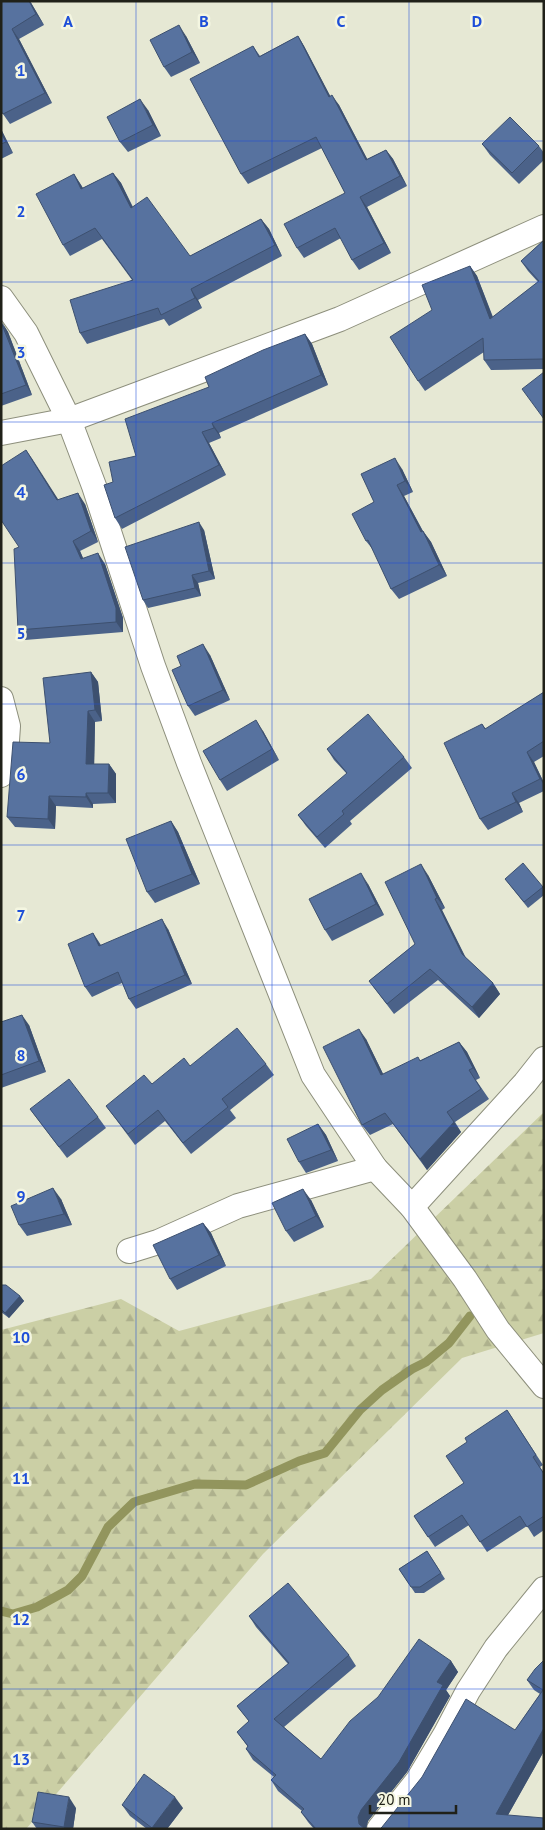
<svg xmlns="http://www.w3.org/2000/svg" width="545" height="1830" viewBox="0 0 545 1830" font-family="'PT Sans',sans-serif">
<defs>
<pattern id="forest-firs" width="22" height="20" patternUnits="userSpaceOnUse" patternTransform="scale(1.25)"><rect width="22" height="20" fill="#cbcfa5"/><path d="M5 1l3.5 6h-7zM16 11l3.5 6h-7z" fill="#aeb18d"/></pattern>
</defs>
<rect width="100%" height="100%" fill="#e6e8d4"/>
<!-- forest -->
<path fill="url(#forest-firs)" d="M544 1112V1333L462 1358 263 1554 26 1829H1V1330L121 1299 179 1331 371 1279Z"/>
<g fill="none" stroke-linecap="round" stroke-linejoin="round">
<!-- stream -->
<path stroke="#92955d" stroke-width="9" d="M1 1611 13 1614 37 1607 68 1590 82 1576 108 1527 134 1502 195 1484 246 1485 299 1461 325 1453 360 1410 382 1390 412 1369 426 1362 449 1343 470 1316"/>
<!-- street casing -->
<g stroke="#8d8f7c" stroke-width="26">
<g id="street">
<path d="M1 298 26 333 69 420 94 486 153 666 189 763 313 1075 375 1168 412 1207 465 1279 498 1330 544 1386"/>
<path d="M1 433 69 420 340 319 544 227"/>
<path d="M1 699 8 726 5 770 1 775"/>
<path d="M412 1207 525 1083 544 1059"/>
<path d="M129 1251 158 1242 238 1206 375 1168"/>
<path d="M379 1829 418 1780 445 1735 468 1691 496 1648 544 1589"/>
</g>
</g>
<!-- street -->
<use href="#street" stroke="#fff" stroke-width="24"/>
</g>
<!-- wall -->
<g fill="#4b6289">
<path d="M1 1H30L44 25 19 39 52 103 10 124 3 114Z"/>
<path d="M186 36 200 63 171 77 164 67Z"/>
<path d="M298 36 304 46 330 96 339 105 367 159 386 150 393 159 407 186 367 207 391 253 359 270 352 260 341 238 304 258 297 248 345 193 322 148 248 184 241 174 253 46 260 56Z"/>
<path d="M148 110 161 136 128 152 120 142Z"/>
<path d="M1 129 13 153 1 159Z"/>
<path d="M482 144 539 146 544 153V160L519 184 490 155Z"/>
<path d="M113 173 121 183 133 207 190 256 261 219 269 229 282 256 198 300 202 308 169 326 164 319 87 344 80 333 132 280 102 239 70 256 63 245 74 174 83 188Z"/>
<path d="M544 240V369L491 370 484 360V352L425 391 418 381 432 310 470 266 477 276 493 317 538 282 528 271 521 261Z"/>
<path d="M1 322 8 332 32 395 1 406Z"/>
<path d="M305 334 312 344 328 385 219 433 221 438 209 443 226 475 122 529 115 518 113 482 136 456 209 387Z"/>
<path d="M26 450 58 500 85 504 98 542 80 551 83 558 105 564 123 618V632L25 640 18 630 19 547Z"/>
<path d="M402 469 413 492 404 496 423 531 431 542 447 576 399 599 391 589 374 551 366 541 374 502Z"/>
<path d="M204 530 215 579 198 583 201 596 148 608 143 600Z"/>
<path d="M210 655 230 700 195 716 188 706 181 666Z"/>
<path d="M91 672 98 682 102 721 95 722 94 764H109L116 774V803L93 804V808L56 806 55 829 15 827 7 817Z"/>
<path d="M544 692V756L534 762 544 783V791L519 803 523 812 488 830 480 819 482 724 486 729Z"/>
<path d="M263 731 279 760 227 791 220 780Z"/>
<path d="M327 749 404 757 412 768 350 821 352 824 325 848 306 826 298 815 347 774 334 760Z"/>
<path d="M171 821 178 832 200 884 155 903 147 892Z"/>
<path d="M428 875 445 908 442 910 466 958 493 983 500 994 479 1018 438 980 394 1014 369 981 415 944Z"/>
<path d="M505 879 543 887 544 888V895L528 908Z"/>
<path d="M368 884 384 915 332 941 325 930Z"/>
<path d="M168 929 192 984 136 1009 129 999 122 983 92 997 85 987 93 933 101 945Z"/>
<path d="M1 1022 29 1025 46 1072 1 1088Z"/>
<path d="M366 1039 383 1074 421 1060 459 1042 467 1052 480 1078 476 1080 489 1099 455 1122 461 1132 427 1170 393 1124 370 1135 362 1125Z"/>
<path d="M266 1064 274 1075 230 1110 236 1118 191 1154 165 1121 135 1145 106 1106 190 1066Z"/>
<path d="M30 1109 98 1117 106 1128 67 1158Z"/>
<path d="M318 1124 326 1135 338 1161 306 1173 299 1162Z"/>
<path d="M61 1199 72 1225 27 1236 19 1225Z"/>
<path d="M311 1200 324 1227 294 1242 286 1231Z"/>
<path d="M203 1223 211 1233 226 1266 177 1290 170 1279Z"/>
<path d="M1 1285 20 1296 24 1301 9 1318 1 1312Z"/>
<path d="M507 1410 543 1465 540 1467 544 1473V1530L534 1537 527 1526 487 1552 469 1525 435 1547 414 1516 464 1483 467 1442Z"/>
<path d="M427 1551 445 1579 424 1593H415L399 1569Z"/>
<path d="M249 1616 349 1655 356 1666 284 1727 321 1759 451 1661 458 1672 446 1690 450 1696 407 1772 368 1821 366 1829H314L308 1822 301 1812 302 1811 278 1791 271 1780 274 1777 253 1760 246 1749 248 1747 237 1732 249 1721 237 1706 288 1664 256 1627Z"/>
<path d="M544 1660V1751L508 1815 380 1829 515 1730 540 1694 534 1690 527 1680Z"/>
<path d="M122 1805 183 1808 167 1829H147L130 1816Z"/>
<path d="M76 1808 73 1829H37L32 1822Z"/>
</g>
<!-- shaded-wall -->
<g fill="#3d506f">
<path d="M29 1H30L44 25 36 14Z"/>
<path d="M179 25 186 36 200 63 192 52Z"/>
<path d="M12 29 19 39 52 103 45 93Z"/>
<path d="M298 36 304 46 336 107 329 97Z"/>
<path d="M332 95 339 105 373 170 366 160Z"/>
<path d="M140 99 148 110 161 136 153 125Z"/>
<path d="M1 129 13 153 6 142 1 133Z"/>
<path d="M386 150 393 159 407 186 400 176Z"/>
<path d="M113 173 121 183 138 219 131 208Z"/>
<path d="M74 174 81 185 89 200 81 189Z"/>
<path d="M360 197 367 207 391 253 384 243Z"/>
<path d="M261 219 269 229 282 256 275 245Z"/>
<path d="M470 266 477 276 497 329 490 319Z"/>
<path d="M191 289 198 300 202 308 195 298Z"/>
<path d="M2 322 8 332 32 395 26 385Z"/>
<path d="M305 334 312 344 328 385 321 375Z"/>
<path d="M212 423 219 433 221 438 214 428Z"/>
<path d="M202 432 209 443 226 475 219 465Z"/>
<path d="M26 450 33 460 65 510 57 500Z"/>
<path d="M395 458 402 469 413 492 405 481Z"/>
<path d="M397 485 404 496 429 543 421 532Z"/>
<path d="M78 493 85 504 98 542 91 531Z"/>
<path d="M199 522 204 530 215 579 209 571Z"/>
<path d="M423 531 431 542 447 576 439 565Z"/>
<path d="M73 541 80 551 88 570 81 559Z"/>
<path d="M98 553 105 564 123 618V632L116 622Z"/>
<path d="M192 575 198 583 201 596 195 588Z"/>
<path d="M203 644 210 655 230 700 223 690Z"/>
<path d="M91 672 98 682 102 721 95 710Z"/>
<path d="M88 711 95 722 94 775 86 764Z"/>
<path d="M256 720 263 731 279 760 272 749Z"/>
<path d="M527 752 534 762 544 783V785L540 779Z"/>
<path d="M109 764 116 774V803L108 793Z"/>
<path d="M86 793 93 804V808L86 797Z"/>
<path d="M512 793 519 803 523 812 516 802Z"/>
<path d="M49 796 56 806 55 829 48 819Z"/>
<path d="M171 821 178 832 200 884 192 874Z"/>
<path d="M421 864 428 875 445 908 437 898Z"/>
<path d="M361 873 368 884 384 915 376 904Z"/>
<path d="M435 899 442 910 469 965 462 954Z"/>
<path d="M162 919 168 929 192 984 185 975Z"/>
<path d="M93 933 99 943 106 956 99 946Z"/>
<path d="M493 983 500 994 479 1018 472 1007Z"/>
<path d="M22 1015 29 1025 46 1072 39 1061Z"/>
<path d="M359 1029 366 1039 389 1086 381 1075Z"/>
<path d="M459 1042 467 1052 480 1078 473 1068Z"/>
<path d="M454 1122 461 1132 427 1170 420 1159Z"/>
<path d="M318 1124 326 1135 338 1161 331 1150Z"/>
<path d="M53 1188 61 1199 72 1225 64 1214Z"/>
<path d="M303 1189 311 1200 324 1227 316 1216Z"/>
<path d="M203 1223 211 1233 226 1266 219 1255Z"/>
<path d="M20 1296 24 1301 9 1318 5 1313Z"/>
<path d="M451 1661 458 1672 446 1690 450 1696 407 1772 368 1821 366 1829 359 1824 358 1817 361 1810 437 1682Z"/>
<path d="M544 1728V1751L503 1824 496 1814Z"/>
<path d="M69 1797 76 1808 73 1829H64V1827Z"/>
<path d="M175 1797 183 1808 167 1829H153L152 1828Z"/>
</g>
<!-- building -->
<g fill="#57729f" stroke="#3d506f">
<path d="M1 1H29L36 14 12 29 45 93 3 114 1 111Z"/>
<path d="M179 25 192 52 164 67 150 40Z"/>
<path d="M298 36 329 97 332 95 366 160 386 150 400 176 360 197 384 243 352 260 335 228 297 248 284 224 345 193 316 137 241 174 190 79 253 46 259 57Z"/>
<path d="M140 99 153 125 120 142 107 117Z"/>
<path d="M510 117 539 146 512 173 482 144Z"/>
<path d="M1 133 6 142 1 144Z"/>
<path d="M113 173 131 208 147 197 190 256 261 219 275 245 191 289 195 298 161 315 158 308 80 333 70 300 133 280 95 228 63 245 36 194 74 174 81 189Z"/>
<path d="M544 240V359L484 360 483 338 418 381 390 337 432 310 422 285 470 266 490 319 539 281 521 261Z"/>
<path d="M1 322 26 385 1 394Z"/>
<path d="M305 334 321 375 212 423 214 428 202 432 219 465 115 518 104 485 113 482 109 462 136 456 125 419 209 387 205 377 263 350Z"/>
<path d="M544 372V419L522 389Z"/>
<path d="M26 450 57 500 78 493 91 531 73 541 81 559 98 553 116 608V622L18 630 14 549 19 547 1 520V466Z"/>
<path d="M395 458 405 481 397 485 421 532 423 531 439 565 391 589 368 540 366 541 352 514 374 502 361 474Z"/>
<path d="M199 522 209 571 192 575 195 588 143 600 125 547Z"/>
<path d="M203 644 223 690 188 706 172 670 181 666 177 656Z"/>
<path d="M91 672 95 710 88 711 86 764H109L108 793H86V797L49 796 48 819 7 817 13 742 50 743 43 678Z"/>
<path d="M544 692V741L527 752 540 779 512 793 516 802 480 819 444 743 482 724 485 729Z"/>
<path d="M368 714 404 757 342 811 344 814 317 837 298 815 347 773 327 749Z"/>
<path d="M256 720 272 749 220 780 203 751Z"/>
<path d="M171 821 192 874 147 892 126 839Z"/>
<path d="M523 863 543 887 524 902 505 879Z"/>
<path d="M421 864 437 898 435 899 462 954 493 983 472 1007 430 969 387 1004 369 981 415 944 385 882Z"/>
<path d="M361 873 376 904 325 930 309 899Z"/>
<path d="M162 919 185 975 129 999 118 972 85 987 68 944 93 933 99 946Z"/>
<path d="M22 1015 39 1061 1 1075V1022Z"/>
<path d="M237 1028 266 1064 222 1099 228 1107 183 1143 158 1110 128 1134 106 1106 144 1075 152 1084 184 1058 190 1066Z"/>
<path d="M359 1029 381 1075 418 1057 420 1061 459 1042 473 1068 469 1070 481 1089 447 1112 454 1122 420 1159 385 1113 362 1125 323 1047Z"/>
<path d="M69 1079 98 1117 59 1147 30 1109Z"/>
<path d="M318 1124 331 1150 299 1162 287 1139Z"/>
<path d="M53 1188 64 1214 19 1225 11 1206Z"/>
<path d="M303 1189 316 1216 286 1231 272 1203Z"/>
<path d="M203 1223 219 1255 170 1279 153 1245Z"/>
<path d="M1 1285H6L20 1296 5 1313 1 1309Z"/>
<path d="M507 1410 536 1455 533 1457 544 1474V1516L527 1527 520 1516 480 1542 462 1515 428 1537 414 1516 464 1483 446 1456 467 1442 465 1438Z"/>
<path d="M427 1551 441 1573 420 1587H411L399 1569Z"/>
<path d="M288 1583 349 1655 274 1719 321 1759 350 1721 378 1697 419 1639 451 1661 437 1682 443 1685 399 1762 361 1810 358 1817 359 1824 365 1829H316L301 1812 304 1809 271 1780 276 1775 246 1749 248 1746 237 1732 249 1721 237 1706 289 1663 249 1616Z"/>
<path d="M544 1660V1728L496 1814 544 1818V1829H380L382 1827 422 1777 466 1699 515 1730 543 1690 527 1680 535 1669Z"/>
<path d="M144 1774 175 1797 152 1828 122 1805Z"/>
<path d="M38 1792 69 1797 64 1827 32 1822Z"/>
</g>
<!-- grid -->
<path fill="none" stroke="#1d4ed8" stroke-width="1" stroke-opacity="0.55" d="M136 1V1829M272 1V1829M409 1V1829M1 141H544M1 282H544M1 422H544M1 563H544M1 704H544M1 845H544M1 985H544M1 1126H544M1 1267H544M1 1408H544M1 1548H544M1 1689H544"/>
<g font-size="16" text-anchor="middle" font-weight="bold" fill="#1d4ed8" stroke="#f4f6e1" stroke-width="5" stroke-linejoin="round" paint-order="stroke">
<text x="68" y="27">A</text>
<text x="204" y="27">B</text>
<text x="341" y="27">C</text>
<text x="477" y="27">D</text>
<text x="21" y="76">1</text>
<text x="21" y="217">2</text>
<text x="21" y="358">3</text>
<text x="21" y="498">4</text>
<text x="21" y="639">5</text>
<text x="21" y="780">6</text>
<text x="21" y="921">7</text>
<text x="21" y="1061">8</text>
<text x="21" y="1202">9</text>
<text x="21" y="1343">10</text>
<text x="21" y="1484">11</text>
<text x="21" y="1625">12</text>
<text x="21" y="1765">13</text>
</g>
<!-- border -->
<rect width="545" height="1830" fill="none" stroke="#202119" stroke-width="5"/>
<!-- scale -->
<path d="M370 1805v8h86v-8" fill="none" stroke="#202119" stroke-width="2.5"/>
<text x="378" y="1805" font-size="15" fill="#202119" stroke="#f4f6e1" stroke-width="4" paint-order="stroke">20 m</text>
</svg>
